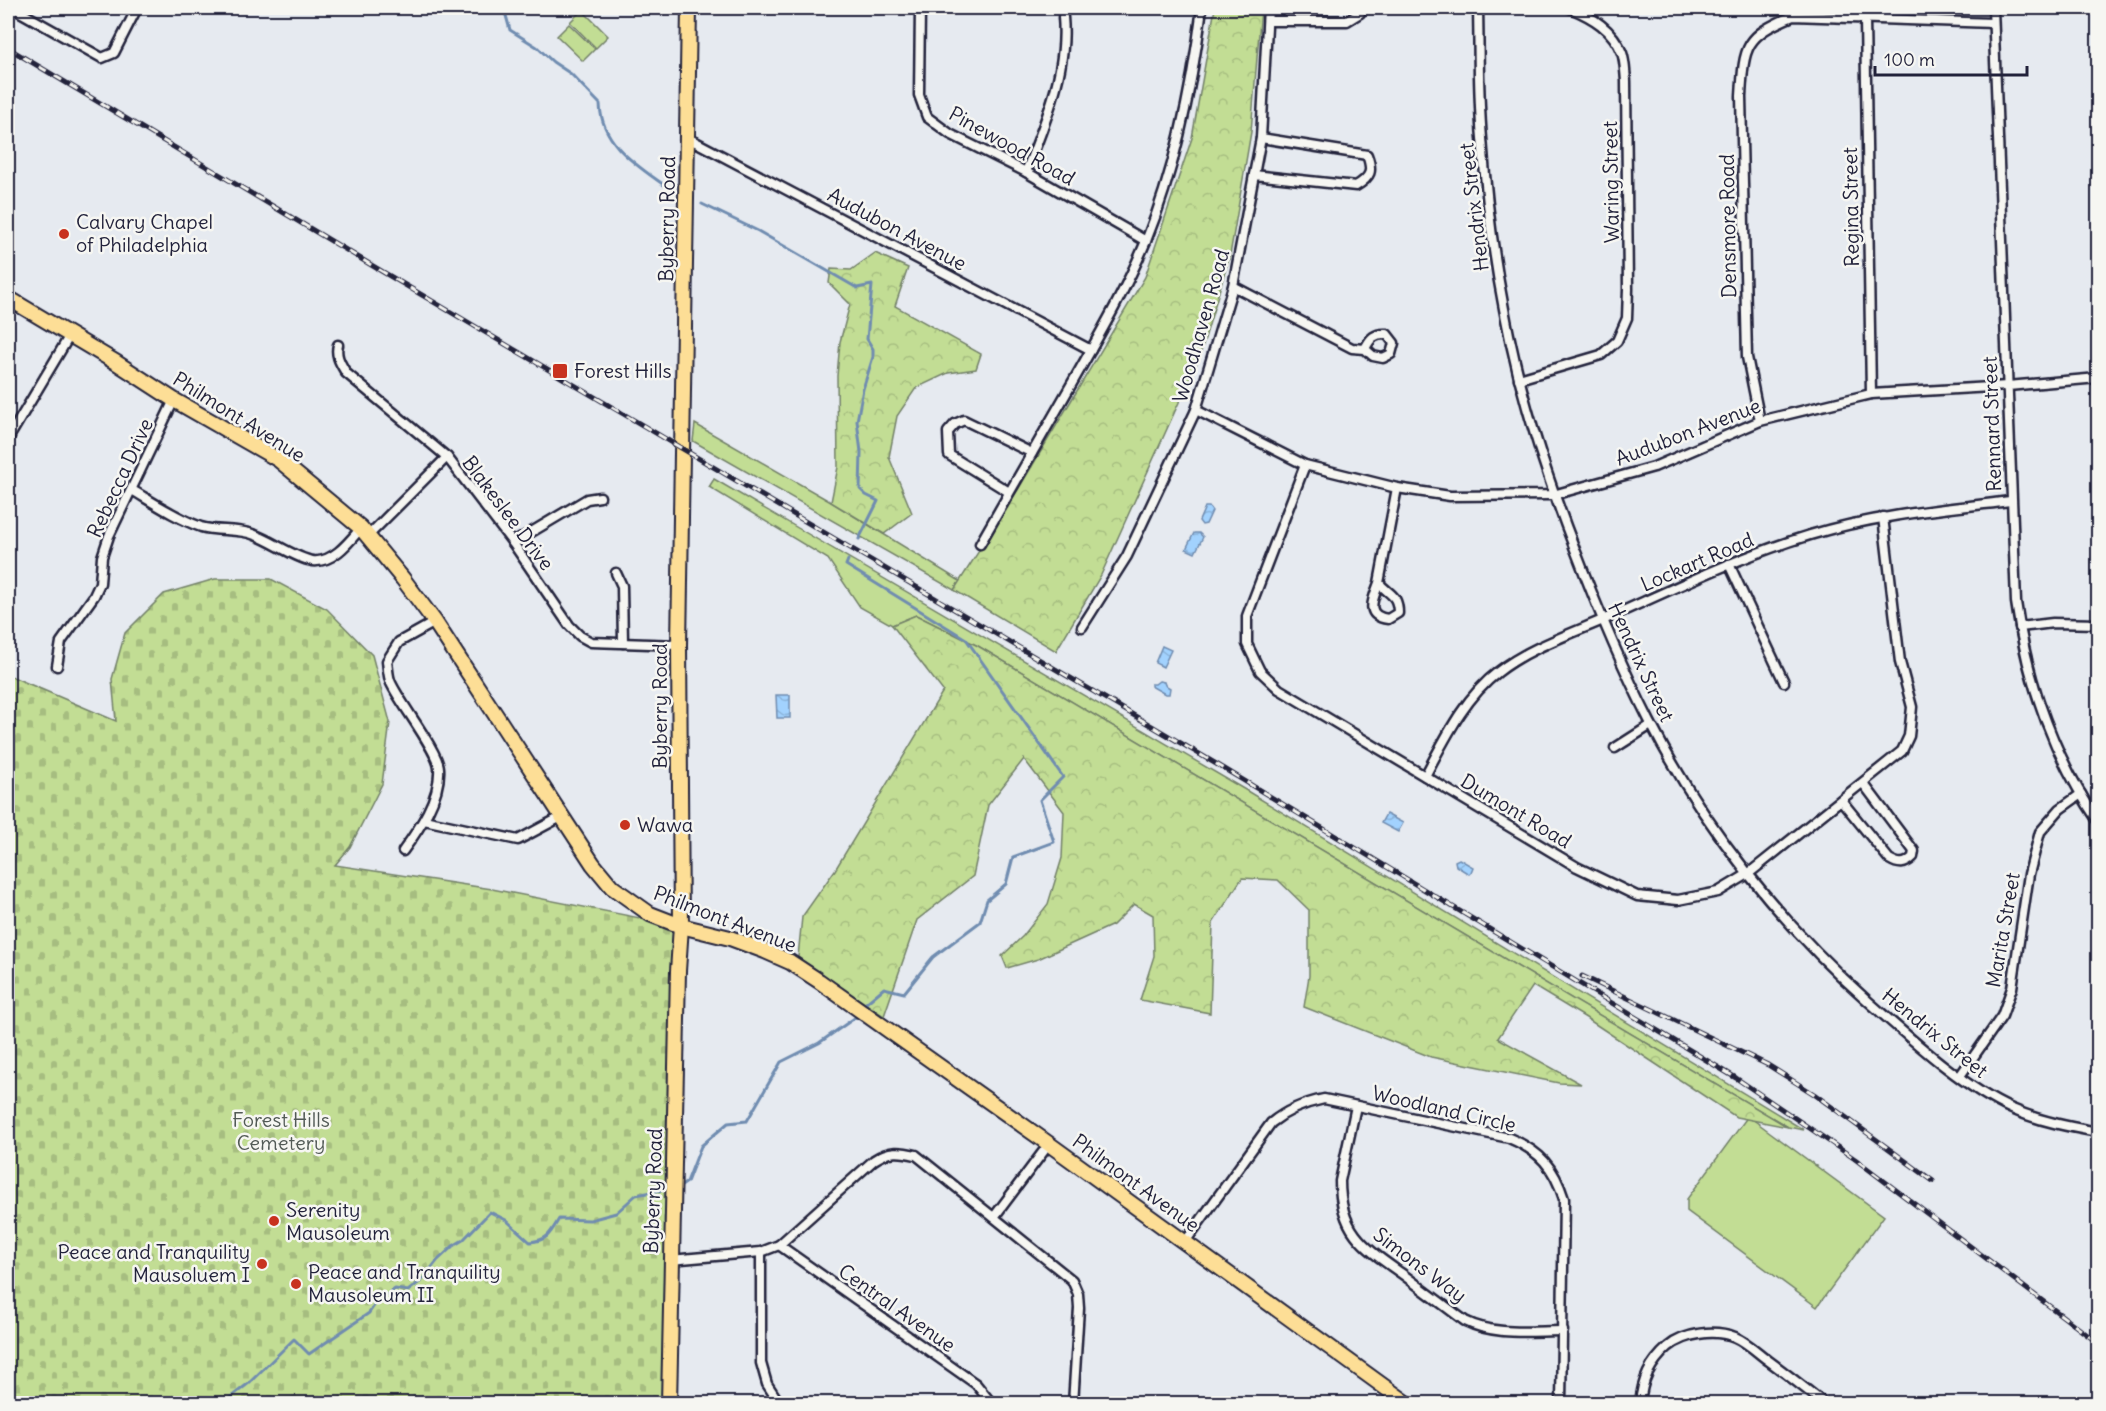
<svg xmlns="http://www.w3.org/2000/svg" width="2106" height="1411" viewBox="0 0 2106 1411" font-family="Delius,sans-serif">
<defs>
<pattern id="forest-crowns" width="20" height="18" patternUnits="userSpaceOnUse" patternTransform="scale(1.5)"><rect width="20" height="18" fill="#c2dd94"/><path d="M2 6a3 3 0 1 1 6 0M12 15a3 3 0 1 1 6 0" fill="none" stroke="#a6bd80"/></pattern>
<pattern id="cemetery-stones" width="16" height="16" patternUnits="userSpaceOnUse" patternTransform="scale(1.5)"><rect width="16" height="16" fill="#c2dd94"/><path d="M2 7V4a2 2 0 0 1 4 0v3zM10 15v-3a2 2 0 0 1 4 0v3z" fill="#a6bd80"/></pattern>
<pattern id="water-waves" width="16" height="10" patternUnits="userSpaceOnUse" patternTransform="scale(1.5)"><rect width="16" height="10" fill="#a2d2fe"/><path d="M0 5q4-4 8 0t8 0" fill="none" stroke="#8bb4db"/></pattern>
</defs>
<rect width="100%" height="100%" fill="#e6eaf0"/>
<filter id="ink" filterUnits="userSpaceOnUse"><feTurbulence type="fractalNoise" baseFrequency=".0167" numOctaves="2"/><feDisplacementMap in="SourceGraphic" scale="12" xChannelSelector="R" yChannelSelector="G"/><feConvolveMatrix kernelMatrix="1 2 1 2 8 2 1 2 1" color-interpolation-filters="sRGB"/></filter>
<g filter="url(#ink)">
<!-- grass -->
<g fill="#c2dd94" stroke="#728068" stroke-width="1.5">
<path d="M582 10 608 36 596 48 570 22Z"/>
<path d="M569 24 595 49 583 61 557 36Z"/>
<path d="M695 424 831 502 960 581 954 590 693 441Z"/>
<path d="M714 479 1247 791 1804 1130 1788 1127 978 646 916 615 892 625 860 607 828 559 709 487Z"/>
<path d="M1748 1116 1884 1216 1817 1307 1687 1211V1199Z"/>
</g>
<!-- forest -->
<g fill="url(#forest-crowns)" stroke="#728068" stroke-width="1.5">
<path d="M1215 8H1261L1251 132 1230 255 1199 358 1101 575 1056 651 954 590 1019 488 1145 277 1192 138Z"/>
<path d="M875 253 908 268 895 306 981 354 976 369 948 373 916 388 897 416 889 457 912 513 884 534 831 502 838 467 837 376 840 342 850 304 829 283 831 269 851 270Z"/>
<path d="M916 615 978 646 1788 1127 1736 1117 1586 1018 1533 986 1498 1038 1581 1084 1559 1083 1431 1057 1304 1007 1309 976V910L1278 880 1242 878 1213 923 1210 1013 1140 1000 1154 956 1153 915 1134 904 1113 925 1038 959 1007 968 1002 956 1023 936 1048 904 1062 858 1064 812 1024 759 988 805 973 876 917 920 884 1016 798 957 802 917 835 870 943 691 892 625Z"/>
</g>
<!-- cemetery -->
<path fill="url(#cemetery-stones)" stroke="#728068" stroke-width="1.5" d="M215 579H271L327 609 372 655 390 722 382 784 350 847 335 865 492 889 681 926 671 1403H8V675L116 721 112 679 125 633 164 594Z"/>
<!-- water -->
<g fill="url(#water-waves)" stroke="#6f8cb0" stroke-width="1.5">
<path d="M1205 507H1209L1212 511 1206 524 1202 525 1199 521Z"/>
<path d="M1194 533H1199L1203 537 1195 553 1186 549Z"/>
<path d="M1162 646 1171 650 1163 667 1155 663Z"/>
<path d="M1159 681 1164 682 1165 685 1170 688 1169 694H1165L1151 686V684H1155Z"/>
<path d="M776 695H790V718H777Z"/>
<path d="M1386 814 1403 823 1398 832 1381 823Z"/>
<path d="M1459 859 1473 867 1471 872 1469 874 1456 866 1455 861Z"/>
</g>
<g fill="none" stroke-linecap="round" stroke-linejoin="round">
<!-- stream -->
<g stroke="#6f8cb0" stroke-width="3">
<path d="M500 8 505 12 510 30 537 47 553 62 571 74 600 104C601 143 635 164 664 185"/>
<path d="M702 204 758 231 857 288 872 285 867 339 873 349V357L863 389 857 421 861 452 860 489 866 495 878 501 859 539"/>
<path d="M848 560 846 565 966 639 1063 777 1040 800 1054 842 1013 857 1006 884 987 900 980 922 933 957 904 993 884 988 866 1003"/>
<path d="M680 1187 687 1182 701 1146 728 1123 747 1121 781 1062 819 1043 856 1017"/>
<path d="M222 1404 249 1383 294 1339 309 1354 369 1313 376 1303 395 1289 408 1291 422 1280 437 1261 453 1246 463 1240 490 1212 506 1220 530 1242C548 1240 550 1234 559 1219L590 1220 616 1213 636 1195 663 1190"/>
</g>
<!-- street casing -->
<g stroke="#22223b" stroke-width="13">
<g id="street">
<path d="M13 8 102 58 114 53 137 8"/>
<path d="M920 8 919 95 927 117 950 134 1026 172 1146 241"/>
<path d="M1478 8C1479 51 1478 95 1482 138 1486 195 1493 253 1504 309 1519 392 1545 473 1576 552 1598 610 1622 667 1650 722 1703 826 1782 925 1869 1002 1909 1037 1964 1088 2012 1109 2039 1121 2070 1127 2098 1132"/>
<path d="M1993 8 2016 602C2027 681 2053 755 2098 821"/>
<path d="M1865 19 1871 394"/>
<path d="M1268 21H1347L1360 13 1362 8"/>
<path d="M688 138 1091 350"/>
<path d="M1026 172C1045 122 1068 71 1063 17"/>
<path d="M1254 175 1356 186C1371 177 1373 171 1367 155L1261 138"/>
<path d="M1233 286 1352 348 1365 349C1370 338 1375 333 1387 334L1394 343 1391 354 1383 358 1373 356 1365 349"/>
<path d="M338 345C335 356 341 364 346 373L447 457 513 543 569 625 580 636 591 642 679 645"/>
<path d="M1519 379 1601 355 1617 341 1627 318 1628 289 1626 81C1625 72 1625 61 1622 53 1613 29 1592 17 1570 8"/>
<path d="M1196 410 1305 465 1397 488 1450 496 1553 495 1654 467 1760 421 1871 394 2008 386 2098 378"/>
<path d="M1760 421 1747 357 1741 96C1744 45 1745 36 1793 16L1993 23"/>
<path d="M8 439 70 335"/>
<path d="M1305 465 1247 616V644L1260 671 1279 689 1577 867 1637 896 1678 900 1718 892 1748 874 1902 751 1909 736 1912 707 1900 662 1883 517"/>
<path d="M132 490C154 503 176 518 201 527 218 532 238 528 255 535 272 541 297 559 313 561 333 563 349 542 361 528"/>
<path d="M1009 492 949 455 948 432 955 424 964 420 1032 453"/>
<path d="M368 536 447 457"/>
<path d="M513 543 587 499 600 497"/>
<path d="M980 544C1011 489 1043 434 1075 378 1100 334 1126 289 1146 241 1176 167 1192 87 1202 8"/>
<path d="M1729 564 1784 682"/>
<path d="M616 573 622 586 623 643"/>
<path d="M1379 583C1373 599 1364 616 1388 619L1398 613C1398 594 1389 595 1379 583L1397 488"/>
<path d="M1082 627 1127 556 1196 410 1233 286 1261 138 1268 8"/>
<path d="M2020 627 2053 623 2098 624"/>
<path d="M57 666 61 642 94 596 100 583 102 557 109 536 174 400"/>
<path d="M1615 748 1651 725"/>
<path d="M1425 776C1445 739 1464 698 1498 672 1530 647 1574 633 1612 616 1677 587 1741 556 1810 535 1875 515 1944 509 2011 501"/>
<path d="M1841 800 1889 859C1899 865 1905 865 1913 857L1914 851 1863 783"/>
<path d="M424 820 518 840 561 817"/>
<path d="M403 851C419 829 441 797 439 768 438 751 400 703 391 683 388 677 388 668 387 661L399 642 435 622"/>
<path d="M1960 1076 2002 1016 2012 988 2029 874 2040 832 2060 809 2081 794"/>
<path d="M1356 1106 1340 1181C1340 1234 1366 1248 1405 1276 1425 1291 1445 1306 1465 1321 1495 1336 1530 1331 1563 1331"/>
<path d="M994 1217 1049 1144"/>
<path d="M1185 1242 1271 1123C1287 1110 1304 1103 1324 1099L1509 1138C1540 1151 1554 1167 1564 1199L1561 1404"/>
<path d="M779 1245 976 1384 992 1404"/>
<path d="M761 1252V1363L767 1384 780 1404"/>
<path d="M670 1260 761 1252 779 1245 874 1160C889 1150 900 1151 916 1155L1072 1280 1078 1294 1079 1308 1073 1404"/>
<path d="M1640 1404C1642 1380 1650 1363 1668 1347 1685 1333 1714 1329 1735 1337 1747 1342 1758 1353 1769 1361 1788 1375 1806 1389 1825 1404"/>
</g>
</g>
<!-- primary casing -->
<g stroke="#22223b" stroke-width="18">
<g id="primary">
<path d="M8 298 117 363 174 400 279 460 361 528 403 579 435 622 593 864 612 887 650 914 681 926 730 938 765 951 790 962 819 981 1049 1144 1408 1404"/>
<path d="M669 1404 678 971 681 926 679 645 689 8"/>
</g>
</g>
<!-- street -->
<use href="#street" stroke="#f6f6f2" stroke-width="8"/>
<!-- primary -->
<use href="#primary" stroke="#fdde96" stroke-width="14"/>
<!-- rail casing -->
<g stroke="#22223b" stroke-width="5">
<g id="rail">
<path d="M8 48 383 272 1223 768 1736 1078 1855 1159 2098 1343"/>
<path d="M1582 976 1768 1065 1814 1094 1933 1181"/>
</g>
</g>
<!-- rail -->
<use href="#rail" stroke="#f6f6f2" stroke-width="3" stroke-dasharray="9" stroke-linecap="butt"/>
</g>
</g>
<!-- markers -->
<g fill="#c8321e" stroke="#f6f6f2" stroke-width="2">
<circle cx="64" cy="234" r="6"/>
<rect x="552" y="363" width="16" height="16" rx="3"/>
<circle cx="625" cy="825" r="6"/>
<circle cx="274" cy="1221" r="6"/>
<circle cx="262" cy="1264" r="6"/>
<circle cx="296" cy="1284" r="6"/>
</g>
<g text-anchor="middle" stroke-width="5" stroke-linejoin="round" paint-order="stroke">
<!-- street labels -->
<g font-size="20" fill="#22223b" stroke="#f6f6f2">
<text transform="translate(1012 146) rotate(29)" y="7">Pinewood Road</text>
<text transform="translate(1611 182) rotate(-91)" y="7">Waring Street</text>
<text transform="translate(1474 207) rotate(-97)" y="7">Hendrix Street</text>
<text transform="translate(1851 207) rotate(-91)" y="7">Regina Street</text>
<text transform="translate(667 219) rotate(-89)" y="7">Byberry Road</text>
<text transform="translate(1728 226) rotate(-91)" y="7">Densmore Road</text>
<text transform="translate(897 229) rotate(28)" y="7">Audubon Avenue</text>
<text transform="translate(1201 326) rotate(-74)" y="7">Woodhaven Road</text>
<text transform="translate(239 417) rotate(32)" y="7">Philmont Avenue</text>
<text transform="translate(1992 424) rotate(-92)" y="7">Rennard Street</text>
<text transform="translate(1688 432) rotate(-21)" y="7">Audubon Avenue</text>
<text transform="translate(120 478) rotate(-65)" y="7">Rebecca Drive</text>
<text transform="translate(508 513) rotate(53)" y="7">Blakeslee Drive</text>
<text transform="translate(1697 562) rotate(-23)" y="7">Lockart Road</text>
<text transform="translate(1641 662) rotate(65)" y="7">Hendrix Street</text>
<text transform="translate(660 706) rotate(-90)" y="7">Byberry Road</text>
<text transform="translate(1516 811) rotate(31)" y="7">Dumont Road</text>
<text transform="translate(725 919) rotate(21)" y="7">Philmont Avenue</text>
<text transform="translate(2003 930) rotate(-80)" y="7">Marita Street</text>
<text transform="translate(1935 1033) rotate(39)" y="7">Hendrix Street</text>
<text transform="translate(1444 1109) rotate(13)" y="7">Woodland Circle</text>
<text transform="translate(1136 1183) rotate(36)" y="7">Philmont Avenue</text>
<text transform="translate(653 1191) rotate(-88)" y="7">Byberry Road</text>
<text transform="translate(1420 1265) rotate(37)" y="7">Simons Way</text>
<text transform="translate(897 1308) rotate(35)" y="7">Central Avenue</text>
</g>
<!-- poi labels -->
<g font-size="20" fill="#22223b" stroke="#f6f6f2" text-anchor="start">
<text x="76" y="229">Calvary Chapel<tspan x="76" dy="23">of Philadelphia</tspan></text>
<text x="574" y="378">Forest Hills</text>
<text x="637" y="832">Wawa</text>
<text x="286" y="1217">Serenity<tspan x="286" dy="23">Mausoleum</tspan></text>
<text x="250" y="1259" text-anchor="end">Peace and Tranquility<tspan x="250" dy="23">Mausoluem I</tspan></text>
<text x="308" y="1279">Peace and Tranquility<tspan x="308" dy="23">Mausoleum II</tspan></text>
</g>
<!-- park labels -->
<g font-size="20" fill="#525a56" stroke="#f6f6f2">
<text x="281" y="1127">Forest Hills<tspan x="281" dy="23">Cemetery</tspan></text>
</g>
</g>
<!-- margin -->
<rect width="2106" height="1411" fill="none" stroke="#f6f6f2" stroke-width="30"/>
<rect x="15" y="15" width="2076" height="1381" fill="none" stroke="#22223b" stroke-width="2" filter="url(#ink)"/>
<!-- scale -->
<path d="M1875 66v9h152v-9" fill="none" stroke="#22223b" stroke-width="3"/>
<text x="1884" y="66" font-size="18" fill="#22223b" stroke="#f6f6f2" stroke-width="4.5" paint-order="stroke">100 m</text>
</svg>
